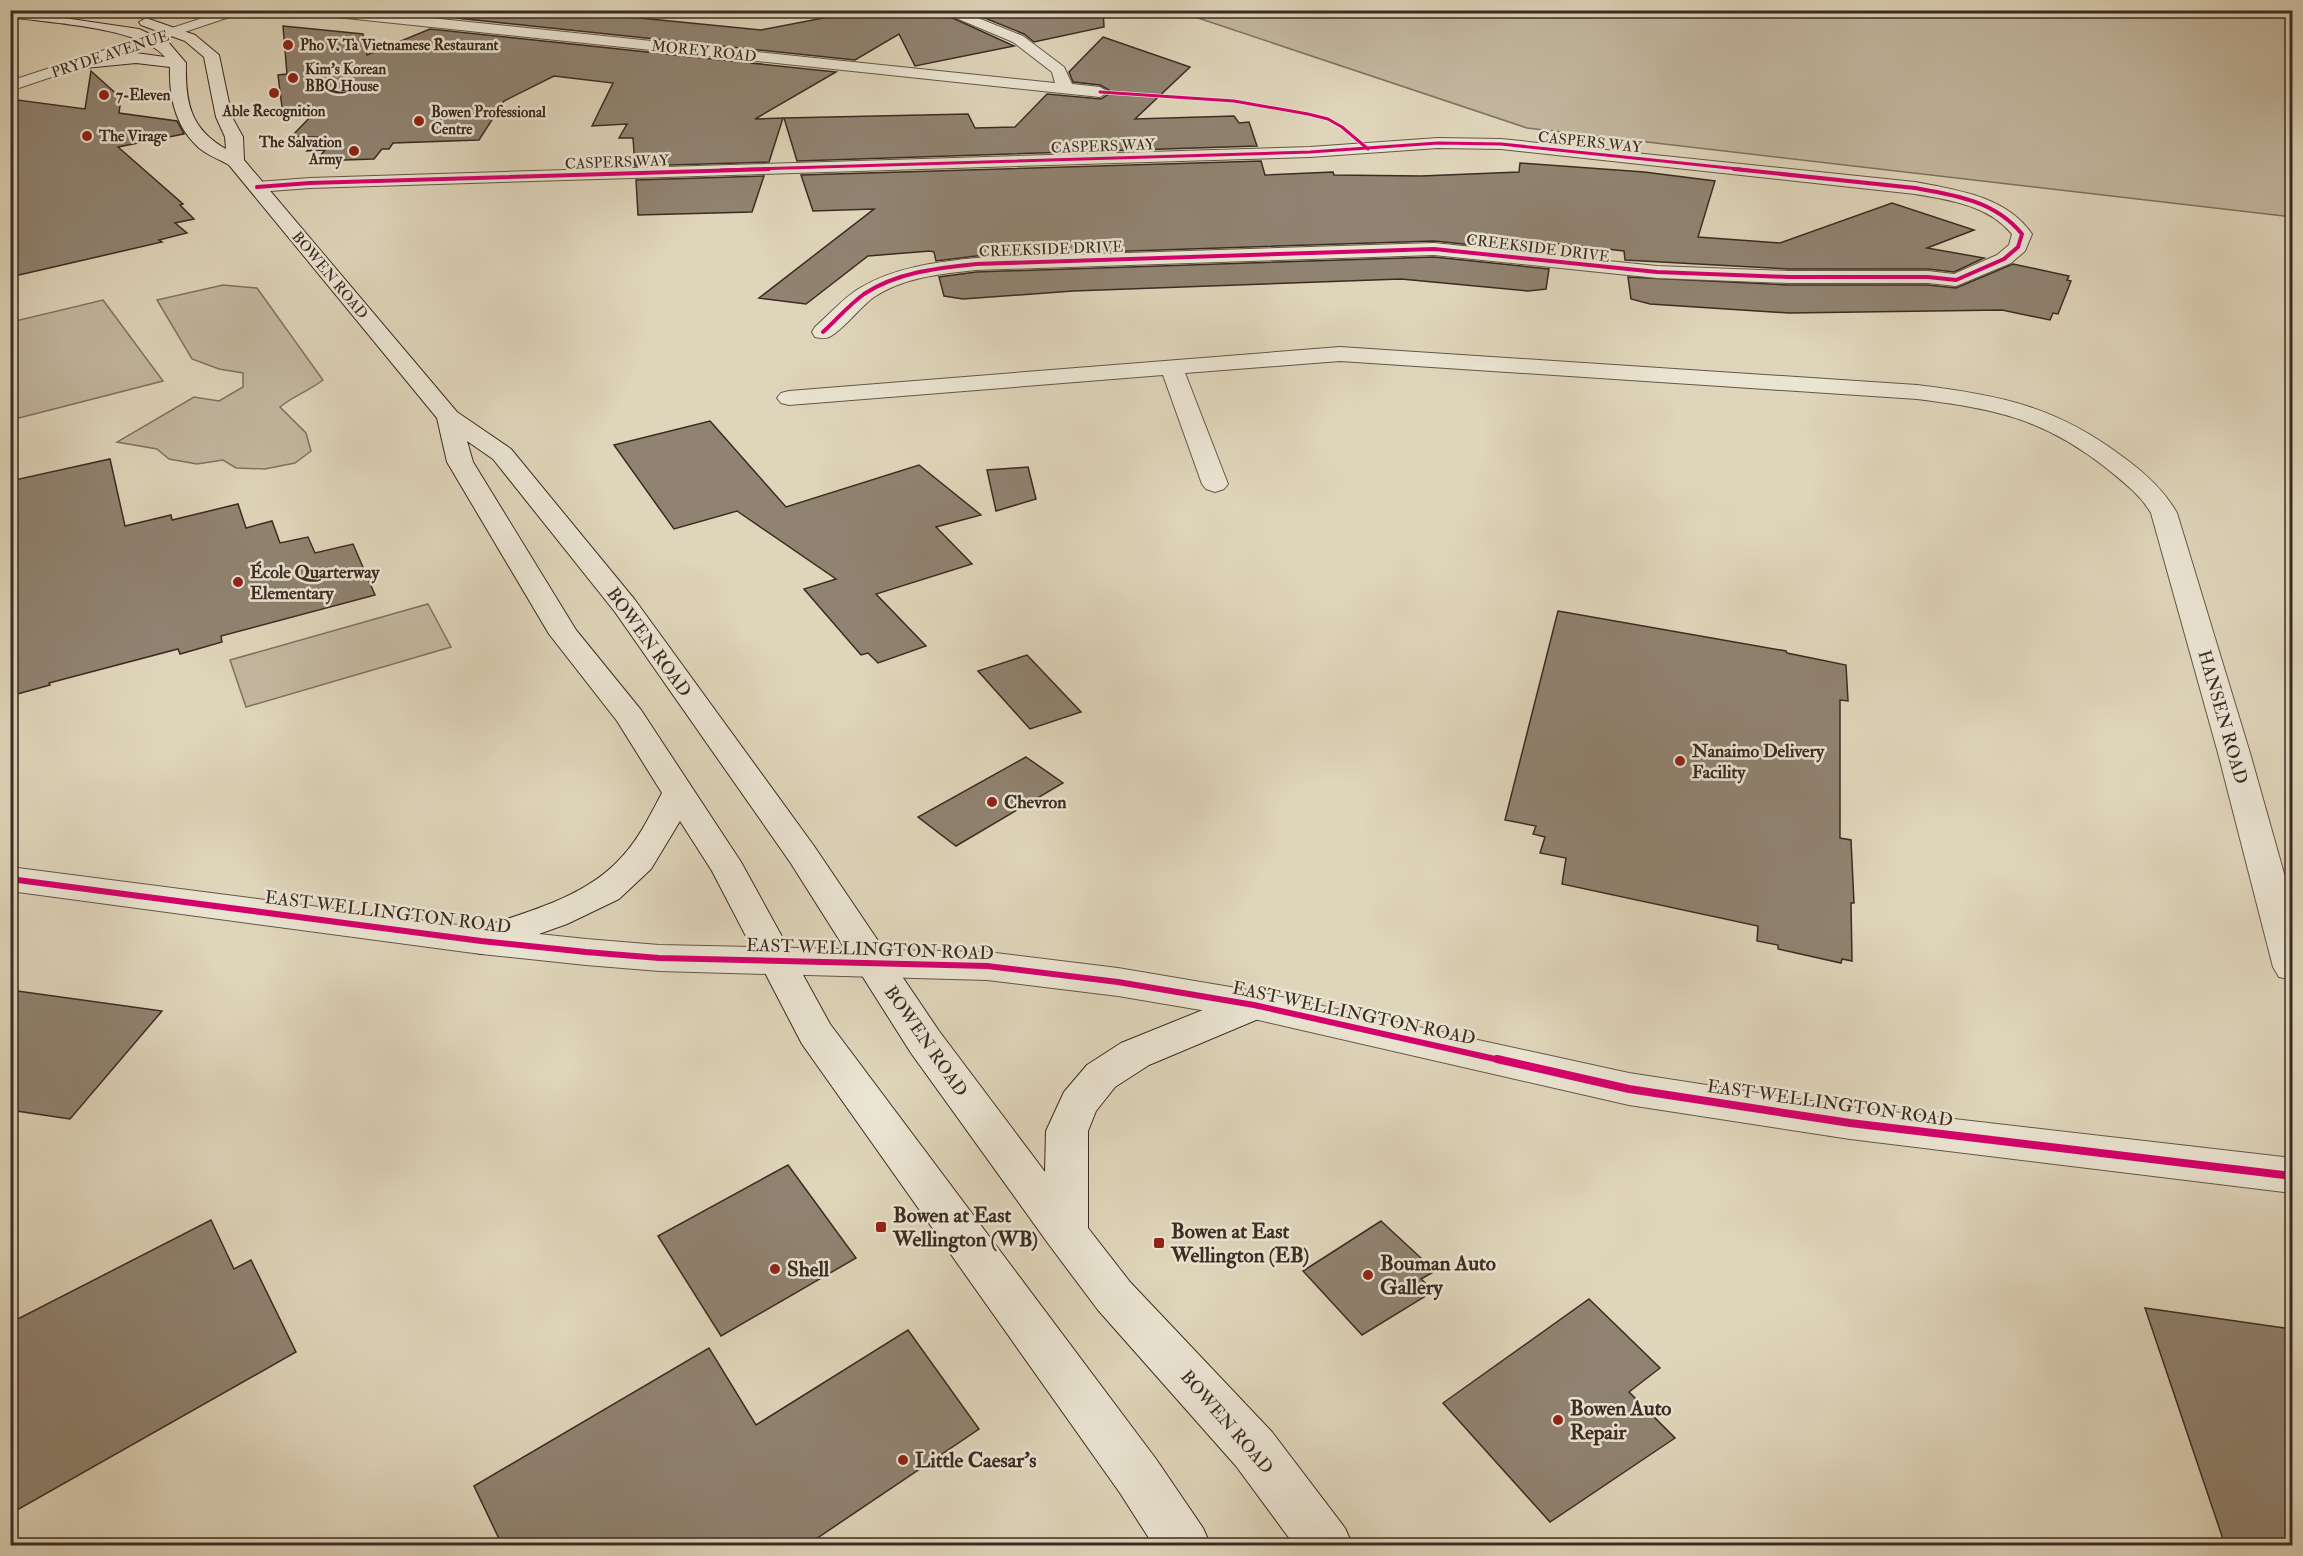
<svg xmlns="http://www.w3.org/2000/svg" width="2303" height="1556" viewBox="0 0 2303 1556" font-family="'IM FELL Double Pica',serif">
<rect width="100%" height="100%" fill="#dfd5ba"/>
<filter id="stains"><feTurbulence type="fractalNoise" baseFrequency=".00333" numOctaves="4"/><feColorMatrix values="0 0 0 0 .2 0 0 0 0 .09 0 0 0 0 .02 0 0 0 .5 -.17"/></filter>
<radialGradient id="worn" r=".72"><stop offset=".6" stop-color="#630" stop-opacity="0"/><stop offset="1" stop-color="#630" stop-opacity=".3"/></radialGradient>
<!-- green -->
<g fill="#c3b8a0" stroke="#7f7261" stroke-width="1.5">
<path d="M1177 11H2292V217L1527 128Z"/>
<path d="M223 285 257 288 323 380C309 391 293 396 280 407L306 433 311 451 295 463 265 469 236 468 223 460 197 464 169 459 157 449 117 442 194 397 219 401 243 387V373L219 369 192 359 157 300Z"/>
<path d="M103 300 163 381 11 420V322Z"/>
<path d="M428 604 451 647 246 707 230 660Z"/>
</g>
<!-- building -->
<g fill="#908371" stroke="#3b2b22" stroke-width="1.5">
<path d="M475 10H646L630 17 761 30 865 10H935L1014 46 915 66 899 34 855 60 456 18Z"/>
<path d="M965 10H1103L1104 27 1034 42 1024 34Z"/>
<path d="M283 26 363 34 367 55 430 29 836 72 755 119 783 118 769 162 635 166 633 138H619L627 124 592 126 613 83 554 76 504 101 479 140 393 143 389 149H382L374 159 316 161 325 150 307 151 320 137H291L318 109 283 115 278 75 287 74Z"/>
<path d="M1103 37 1190 67 1135 119 1234 116 1239 123 1249 122 1257 146 797 161 784 118 968 114 975 128 1015 127 1047 94 1101 99 1109 94V90L1100 85 1073 82 1069 72Z"/>
<path d="M91 71 121 98 119 113 177 121 184 134 118 147 183 204 180 205 194 219 175 223 187 233 159 240 162 242 10 277V99L85 109Z"/>
<path d="M1261 161 1265 175 1333 172 1334 175 1421 176 1519 172 1520 163 1644 172 1715 181 1698 237 1780 243 1892 203 1974 230 1927 248 1984 258 1954 272 1928 269H1788L1625 260 1624 251 1564 244H1552L1551 253 1434 241 976 256 936 261 934 252 930 251 868 256 806 304 759 298 874 209 813 211 801 175Z"/>
<path d="M764 176 752 212 638 215 636 180Z"/>
<path d="M1434 257 1549 269 1546 289 1528 291 1401 279 1073 291 963 299 944 296 939 277 976 272Z"/>
<path d="M2013 264 2069 276 2067 280 2071 281 2058 314 2053 313 2050 320 2002 310 1789 313 1650 304 1631 299 1628 277 1788 285H1928L1956 288Z"/>
<path d="M710 421 786 507 919 465 981 515 936 527 972 564 876 594 926 646 878 663 868 653 861 655 804 589 836 579 737 511 674 529 614 445Z"/>
<path d="M110 459 125 526 171 515 172 520 238 504 246 528 272 521 280 543 308 537 315 553 353 544 375 595 221 636 222 642 180 654 178 649 49 683 50 685 10 696V481Z"/>
<path d="M1028 467 1036 499 996 511 987 470Z"/>
<path d="M1558 611 1786 651 1787 653 1846 665 1848 701 1840 700V838L1851 840 1854 903H1851L1852 961 1842 959 1841 963 1778 949V945L1757 941 1758 926 1562 884 1566 858 1540 853 1545 837 1533 834 1536 826 1505 820Z"/>
<path d="M1027 655 1081 712 1030 729 978 671Z"/>
<path d="M1026 757 1063 783 956 846 918 817Z"/>
<path d="M10 990 162 1011 70 1119 10 1110Z"/>
<path d="M788 1165 856 1258 721 1336 658 1236Z"/>
<path d="M211 1220 234 1269 251 1260 296 1352 10 1514V1323Z"/>
<path d="M1381 1221 1435 1271 1421 1279 1434 1291 1362 1335 1303 1271Z"/>
<path d="M1589 1299 1660 1368 1629 1392 1675 1438 1550 1522 1443 1403Z"/>
<path d="M2145 1308 2292 1329V1545H2225Z"/>
<path d="M908 1330 979 1429 807 1545H502L474 1486 709 1348 756 1425Z"/>
</g>
<g fill="none" stroke-linecap="round" stroke-linejoin="round">
<!-- minor casing -->
<g stroke="#645648" stroke-width="2">
<g id="minor">
<path d="M227 10H250L10 91V81Z"/>
<path d="M301 10H354L1055 83 1052 72 1013 42 937 10H958L1023 36 1064 67 1072 84 1100 87 1108 92 1100 97 308 14Z"/>
<path d="M1438 138 1501 139 1915 182C1957 190 2006 196 2032 234L2025 251 2011 263 1956 286 1928 283H1788L1657 278 1434 255 976 270C941 274 904 277 874 297 860 307 841 332 829 337 824 339 820 338 815 337L812 332 815 327C830 314 843 298 860 288 895 267 937 262 976 258L1434 243 1657 266 1788 271H1928L1954 274 1997 255 2009 245 2012 234C1988 205 1950 200 1915 194L1501 149 1438 148 1310 157 310 188 257 192 251 191 248 187 251 183 257 182 310 178 1310 147Z"/>
<path d="M1340 347 1917 385C1999 395 2056 406 2123 457 2145 473 2164 490 2177 513L2250 753 2292 902V980L2279 977 2273 967 2218 753 2151 513C2140 494 2122 481 2105 467 2042 418 1995 409 1917 399L1340 361 1185 373 1228 484 1224 489 1215 492 1206 489 1202 484 1163 375 789 405 781 403 777 398 781 393 789 391Z"/>
</g>
</g>
<!-- tertiary casing -->
<g stroke="#645648" stroke-width="2">
<path id="tertiary" d="M10 867 481 928 586 939 659 945 987 952 1118 968 1254 991 1629 1073 1850 1107 2292 1158V1193L1850 1139 1629 1105 1254 1019 1118 996 987 980 659 971 586 965 481 954 10 891Z"/>
</g>
<!-- secondary casing -->
<g stroke="#3b2b22" stroke-width="2">
<path id="secondary" d="M10 10 139 29 169 43 186 63C185 102 190 129 226 149L225 137 216 117 204 57 185 41 141 25 139 22 146 18 195 35 219 55 232 117 243 137 244 160 457 412 511 449 635 600 814 846 939 1031 1045 1172 1046 1131 1064 1092 1087 1065 1121 1043 1240 995 1254 991 1268 995 1273 1005 1268 1015 1149 1065 1115 1087 1096 1111 1088 1131V1228L1130 1282 1272 1432 1345 1528 1353 1546H1295L1236 1466 1098 1310 1050 1246 911 1053 790 862 615 612 493 459 467 441 473 462 576 630 641 710 741 862 830 1024 1156 1459 1203 1528 1211 1546H1154L1120 1493 802 1044 712 871 680 821 651 869 619 899 567 924 494 950 481 954 468 950 462 941 468 932C518 914 579 901 617 862 637 843 649 817 662 793L617 721 549 634 447 462 437 418 229 165C219 159 204 154 196 145 175 125 169 95 170 67L136 63 75 69 67 64 75 59 136 53 165 57C141 27 49 23 10 17Z"/>
</g>
<!-- minor -->
<use href="#minor" fill="#eae4d2" fill-rule="evenodd"/>
<!-- tertiary -->
<use href="#tertiary" fill="#eae4d2" fill-rule="evenodd"/>
<!-- secondary -->
<use href="#secondary" fill="#eae4d2" fill-rule="evenodd"/>
<!-- cycleway-far3 casing -->
<g stroke="#eae4d2" stroke-width="4.5">
<g id="cycleway-far3">
<path d="M1100 92 1234 101 1308 114 1328 119 1342 127 1368 149"/>
<path d="M721 170 1310 152 1438 143 1501 144 1748 170"/>
</g>
</g>
<!-- cycleway-far2 casing -->
<g stroke="#eae4d2" stroke-width="6">
<g id="cycleway-far2">
<path d="M257 187 310 183 769 169"/>
<path d="M823 332C837 319 849 305 864 294 897 272 938 268 976 264L1434 249 1657 272 1788 277H1928L1956 280 2004 259 2018 247 2022 234C1995 201 1955 195 1915 188L1734 169"/>
</g>
</g>
<!-- cycleway-far1 casing -->
<g stroke="#eae4d2" stroke-width="10">
<path id="cycleway-far1" d="M10 879 481 941 586 952 659 958 987 966 1118 982 1254 1005 1504 1061"/>
</g>
<!-- cycleway casing -->
<g stroke="#eae4d2" stroke-width="12">
<path id="cycleway" d="M1497 1059 1629 1089 1850 1123 2292 1176"/>
</g>
<!-- cycleway-far3 -->
<use href="#cycleway-far3" stroke="#d6006c" stroke-width="3"/>
<!-- cycleway-far2 -->
<use href="#cycleway-far2" stroke="#d6006c" stroke-width="4"/>
<!-- cycleway-far1 -->
<use href="#cycleway-far1" stroke="#d6006c" stroke-width="6"/>
<!-- cycleway -->
<use href="#cycleway" stroke="#d6006c" stroke-width="8"/>
</g>
<!-- markers -->
<g fill="#8f2418" stroke="#eae4d2" stroke-width="2">
<circle cx="288" cy="45" r="6"/>
<circle cx="293" cy="78" r="6"/>
<circle cx="274" cy="93" r="6"/>
<circle cx="104" cy="95" r="6"/>
<circle cx="419" cy="121" r="6"/>
<circle cx="87" cy="136" r="6"/>
<circle cx="354" cy="151" r="6"/>
<circle cx="238" cy="582" r="6"/>
<circle cx="1680" cy="761" r="6"/>
<circle cx="992" cy="802" r="6"/>
<rect x="875" y="1221" width="12" height="12" rx="3"/>
<rect x="1153" y="1237" width="12" height="12" rx="3"/>
<circle cx="775" cy="1269" r="6"/>
<circle cx="1368" cy="1275" r="6"/>
<circle cx="1558" cy="1420" r="6"/>
<circle cx="903" cy="1460" r="6"/>
</g>
<g text-anchor="middle" stroke-width="5" stroke-linejoin="round" paint-order="stroke">
<!-- far-poi labels -->
<g font-size="15" font-weight="bold" fill="#3b2b22" stroke="#eae4d2" text-anchor="start">
<text x="300" y="50">Pho V. Ta Vietnamese Restaurant</text>
<text x="305" y="74">Kim's Korean<tspan x="305" dy="17">BBQ House</tspan></text>
<text x="116" y="100">7-Eleven</text>
<text x="274" y="116" text-anchor="middle">Able Recognition</text>
<text x="431" y="117">Bowen Professional<tspan x="431" dy="17">Centre</tspan></text>
<text x="99" y="141">The Virage</text>
<text x="342" y="147" text-anchor="end">The Salvation<tspan x="342" dy="17">Army</tspan></text>
</g>
<!-- far-street labels -->
<g font-size="15" fill="#3b2b22" stroke="#eae4d2">
<text transform="translate(704 51) rotate(6)" y="5">MOREY ROAD</text>
<text transform="translate(110 54) rotate(-18)" y="5">PRYDE AVENUE</text>
<text transform="translate(1590 142) rotate(6)" y="5">CASPERS WAY</text>
<text transform="translate(1103 146) rotate(-2)" y="5">CASPERS WAY</text>
<text transform="translate(617 162) rotate(-2)" y="5">CASPERS WAY</text>
<text transform="translate(1538 248) rotate(7)" y="5">CREEKSIDE DRIVE</text>
<text transform="translate(1051 249) rotate(-2)" y="5">CREEKSIDE DRIVE</text>
<text transform="translate(330 275) rotate(50)" y="5">BOWEN ROAD</text>
</g>
<!-- poi labels -->
<g font-size="18" font-weight="bold" fill="#3b2b22" stroke="#eae4d2" text-anchor="start">
<text x="250" y="578">École Quarterway<tspan x="250" dy="21">Elementary</tspan></text>
<text x="1692" y="757">Nanaimo Delivery<tspan x="1692" dy="21">Facility</tspan></text>
<text x="1004" y="808">Chevron</text>
</g>
<!-- street labels -->
<g font-size="18" fill="#3b2b22" stroke="#eae4d2">
<text transform="translate(649 642) rotate(54)" y="6">BOWEN ROAD</text>
<text transform="translate(2223 717) rotate(74)" y="6">HANSEN ROAD</text>
<text transform="translate(388 912) rotate(7)" y="6">EAST WELLINGTON ROAD</text>
<text transform="translate(870 949) rotate(2)" y="6">EAST WELLINGTON ROAD</text>
<text transform="translate(1354 1013) rotate(12)" y="6">EAST WELLINGTON ROAD</text>
<text transform="translate(926 1041) rotate(55)" y="6">BOWEN ROAD</text>
<text transform="translate(1830 1103) rotate(8)" y="6">EAST WELLINGTON ROAD</text>
<text transform="translate(1227 1422) rotate(49)" y="6">BOWEN ROAD</text>
</g>
<!-- near-poi labels -->
<g font-size="21" font-weight="bold" fill="#3b2b22" stroke="#eae4d2" text-anchor="start">
<text x="893" y="1222">Bowen at East<tspan x="893" dy="24">Wellington (WB)</tspan></text>
<text x="1171" y="1238">Bowen at East<tspan x="1171" dy="24">Wellington (EB)</tspan></text>
<text x="1380" y="1270">Bouman Auto<tspan x="1380" dy="24">Gallery</tspan></text>
<text x="787" y="1276">Shell</text>
<text x="1570" y="1415">Bowen Auto<tspan x="1570" dy="24">Repair</tspan></text>
<text x="915" y="1467">Little Caesar's</text>
</g>
</g>
<!-- margin -->
<rect width="2303" height="1556" fill="none" stroke="#dfd5ba" stroke-width="36"/>
<rect x="12" y="12" width="2279" height="1532" fill="none" stroke="#3b2b22" stroke-width="3"/>
<rect x="18" y="18" width="2267" height="1520" fill="none" stroke="#3b2b22" stroke-width="1.5"/>
<rect width="100%" height="100%" filter="url(#stains)"/>
<rect width="100%" height="100%" fill="url(#worn)"/>
</svg>
